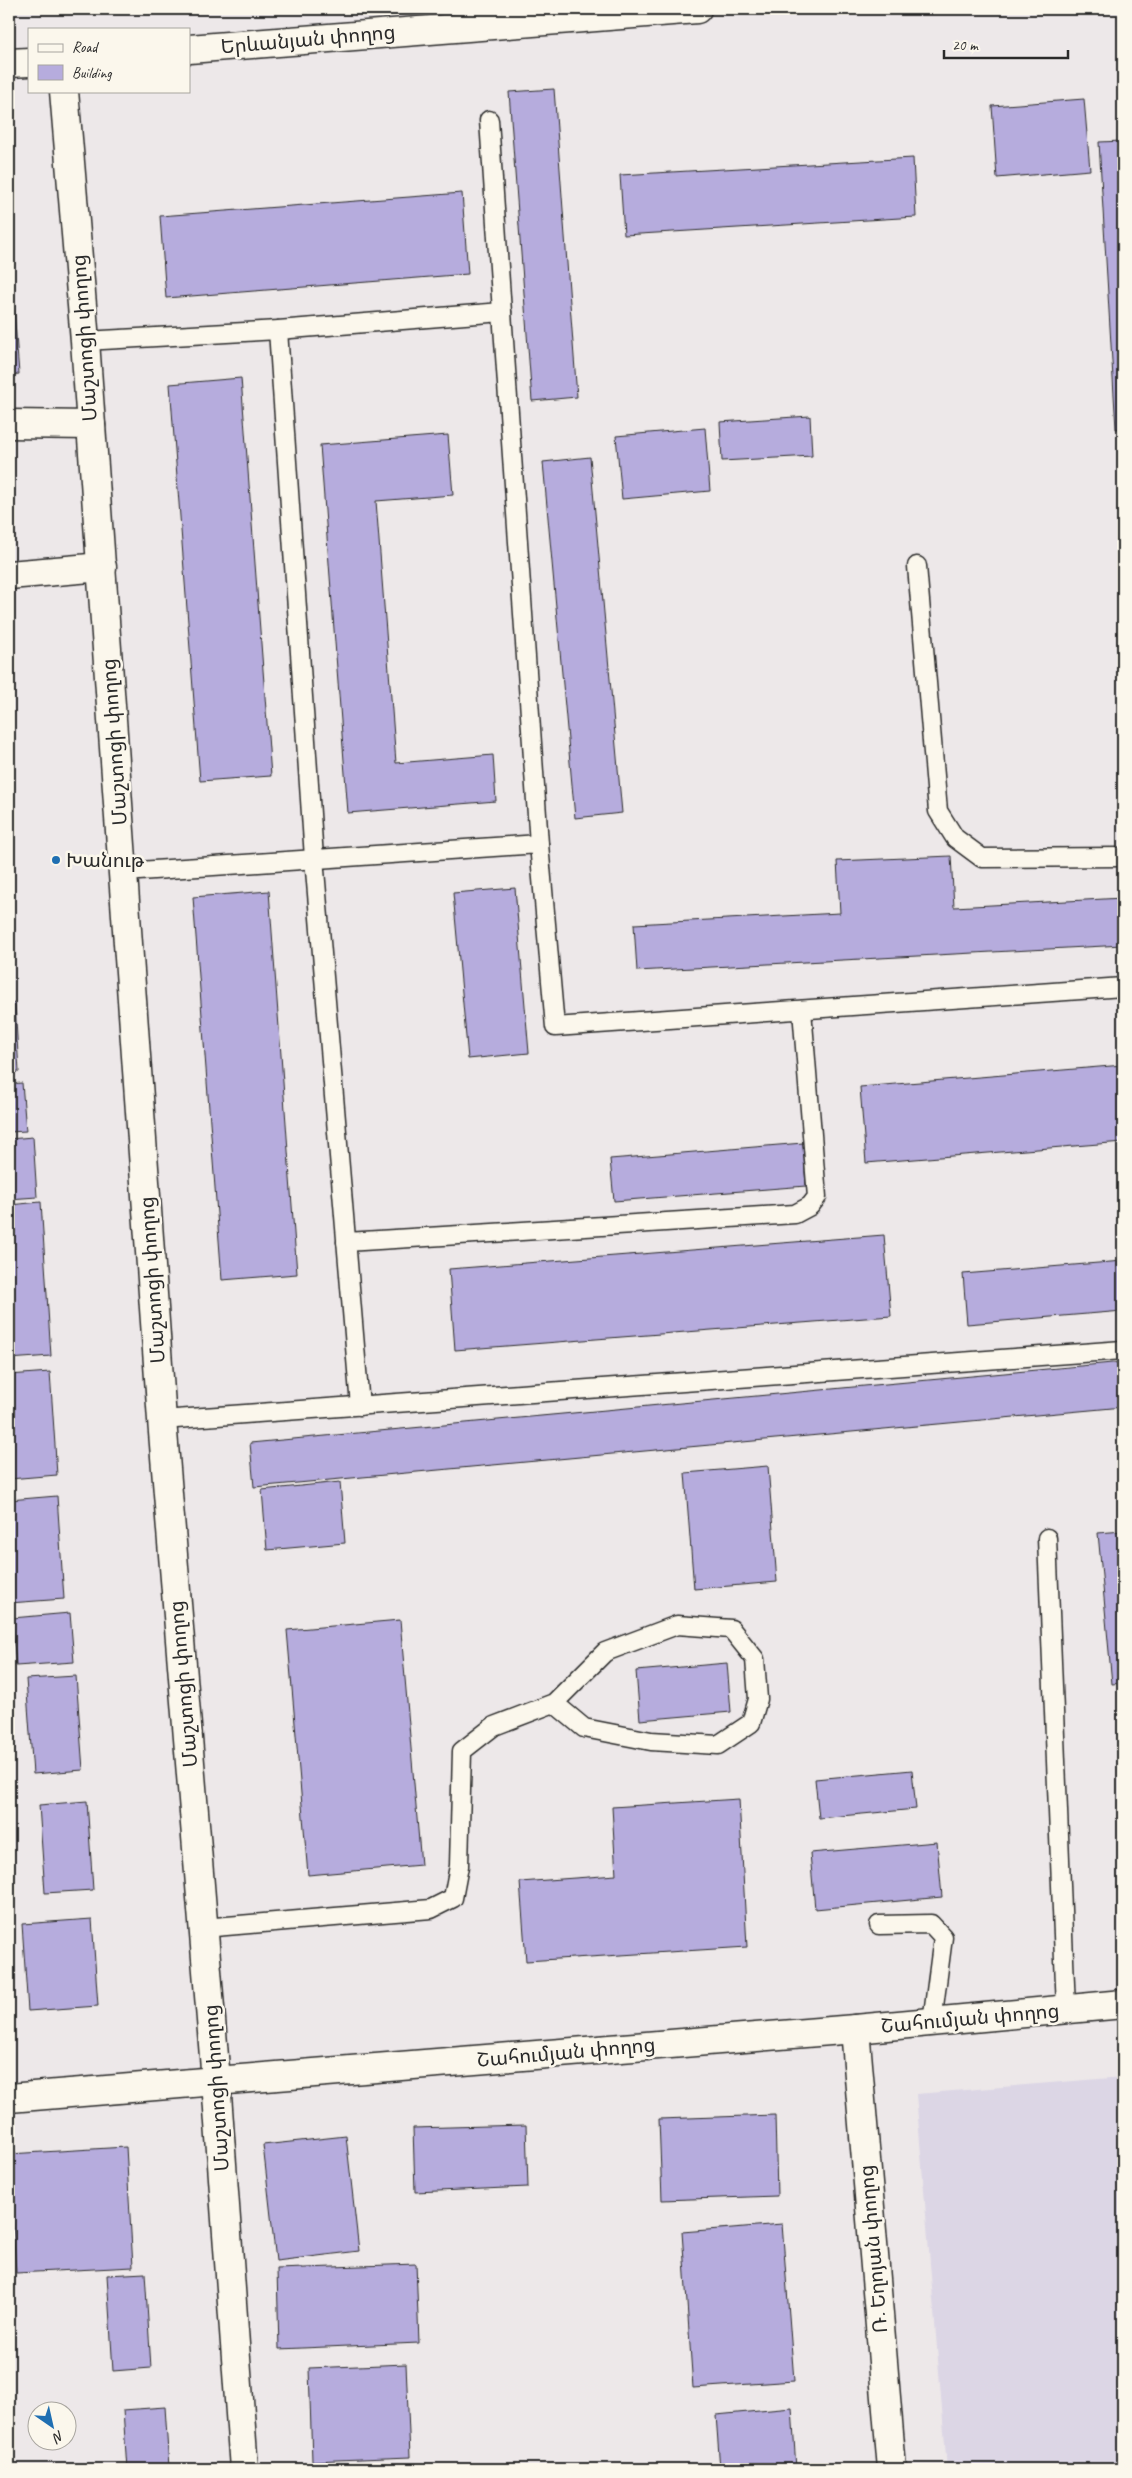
<svg xmlns="http://www.w3.org/2000/svg" width="1132" height="2478" viewBox="0 0 1132 2478" font-family="Caveat,'Noto Sans Armenian',sans-serif">
<rect width="100%" height="100%" fill="#ede8e9"/>
<filter id="ink" filterUnits="userSpaceOnUse"><feTurbulence type="fractalNoise" baseFrequency=".02" numOctaves="2"/><feDisplacementMap in="SourceGraphic" scale="10" xChannelSelector="R" yChannelSelector="G"/><feConvolveMatrix kernelMatrix="1 2 1 2 8 2 1 2 1" color-interpolation-filters="sRGB"/></filter>
<g filter="url(#ink)">
<!-- built -->
<path fill="#dcd6e5" d="M1123 2077V2469H947L916 2094Z"/>
<!-- building -->
<g fill="#b6acdd" stroke="#2b2b2b">
<path d="M554 89 577 397 532 401 509 92Z"/>
<path d="M1084 99 1090 170 997 178 992 106Z"/>
<path d="M1123 141V428L1116 429 1099 142Z"/>
<path d="M913 158 916 217 624 235 620 175Z"/>
<path d="M462 193 468 274 166 298 160 216Z"/>
<path d="M9 244 19 374 9 375Z"/>
<path d="M241 378 271 776 200 781 170 384Z"/>
<path d="M810 416 812 456 722 461 720 422Z"/>
<path d="M705 428 710 491 622 499 616 436Z"/>
<path d="M448 435 453 495 376 501 396 763 493 755 496 801 348 813 320 445Z"/>
<path d="M590 457 622 813 575 818 543 462Z"/>
<path d="M951 856 954 907 1123 898V945L637 971 634 924 840 913 837 861Z"/>
<path d="M515 888 529 1053 468 1059 453 893Z"/>
<path d="M269 891 297 1274 222 1280 193 897Z"/>
<path d="M15 1003 19 1072 9 1073V1004Z"/>
<path d="M1123 1065V1142L866 1163 860 1087Z"/>
<path d="M22 1083 26 1131 9 1132V1084Z"/>
<path d="M33 1137 37 1197 9 1199V1139Z"/>
<path d="M803 1143 806 1186 614 1201 610 1159Z"/>
<path d="M41 1202 51 1356 9 1359V1205Z"/>
<path d="M884 1235 891 1316 455 1350 449 1269Z"/>
<path d="M1123 1261V1311L967 1324 963 1274Z"/>
<path d="M1123 1362V1407L254 1487 250 1443Z"/>
<path d="M50 1372 57 1475 9 1479V1375Z"/>
<path d="M768 1466 777 1582 694 1589 685 1473Z"/>
<path d="M340 1482 345 1543 267 1550 262 1490Z"/>
<path d="M57 1496 64 1599 9 1603V1500Z"/>
<path d="M1123 1531V1683L1112 1684 1098 1533Z"/>
<path d="M70 1613 74 1662 16 1666 12 1618Z"/>
<path d="M400 1620 421 1865 308 1875 287 1630Z"/>
<path d="M727 1663 731 1712 640 1720 636 1671Z"/>
<path d="M76 1676 83 1770 33 1774 26 1679Z"/>
<path d="M912 1770 916 1809 819 1818 815 1779Z"/>
<path d="M739 1799 747 1947 526 1961 520 1882 616 1875 612 1807Z"/>
<path d="M87 1801 93 1890 45 1893 39 1805Z"/>
<path d="M937 1842 942 1897 815 1909 810 1853Z"/>
<path d="M92 1919 98 2006 28 2011 22 1924Z"/>
<path d="M775 2115 777 2196 662 2200 659 2119Z"/>
<path d="M526 2125 528 2187 415 2192 413 2128Z"/>
<path d="M346 2136 359 2251 276 2261 263 2145Z"/>
<path d="M126 2147 133 2267 16 2273 9 2154Z"/>
<path d="M782 2224 794 2381 693 2388 682 2232Z"/>
<path d="M416 2264 419 2343 279 2349 277 2269Z"/>
<path d="M145 2273 151 2368 113 2371 107 2275Z"/>
<path d="M406 2364 410 2457 312 2461 309 2368Z"/>
<path d="M165 2407 169 2468 127 2469 123 2410Z"/>
<path d="M792 2408 796 2469H720L716 2415Z"/>
</g>
<g fill="none" stroke-linecap="round" stroke-linejoin="round">
<!-- lane casing -->
<g stroke="#2b2b2b" stroke-width="21">
<g id="lane">
<path d="M502 312 539 844"/>
<path d="M278 330 314 858 360 1406"/>
<path d="M85 341 278 330 502 312 489 120"/>
<path d="M917 566 938 811 955 838 982 858 1123 857"/>
<path d="M124 872 539 844 555 1027 1123 987"/>
<path d="M346 1242 795 1214 810 1206 817 1197 802 1010"/>
<path d="M162 1420 1123 1350"/>
<path d="M1047 1538 1066 2009"/>
<path d="M879 1925 931 1924 943 1937 932 2022"/>
<path d="M203 1928 431 1909 453 1898 459 1866 462 1751 494 1726 554 1703 605 1652 677 1625 731 1629 755 1659 758 1699 751 1723 718 1745 651 1741 584 1728 554 1703"/>
</g>
</g>
<!-- street casing -->
<g stroke="#2b2b2b" stroke-width="31">
<g id="street">
<path d="M9 424 91 425"/>
<path d="M9 575 102 567"/>
<path d="M855 2029 892 2469"/>
<path d="M216 2081 855 2029 1123 2004"/>
</g>
</g>
<!-- secondary casing -->
<g stroke="#2b2b2b" stroke-width="31">
<g id="secondary">
<path d="M64 91 85 341 162 1420 216 2081 244 2469"/>
<path d="M9 2098 216 2081"/>
</g>
</g>
<!-- highway casing -->
<g stroke="#2b2b2b" stroke-width="31">
<g id="highway">
<path d="M189 49 697 9"/>
<path d="M9 63 29 62"/>
</g>
</g>
<!-- lane -->
<use href="#lane" stroke="#fbf7ec" stroke-width="18"/>
<!-- street -->
<use href="#street" stroke="#fbf7ec" stroke-width="28"/>
<!-- secondary -->
<use href="#secondary" stroke="#fbf7ec" stroke-width="28"/>
<!-- highway -->
<use href="#highway" stroke="#fbf7ec" stroke-width="28"/>
</g>
</g>
<!-- markers -->
<circle fill="#1f6fb2" stroke="#fbf7ec" stroke-width="2" cx="56" cy="860" r="5"/>
<g text-anchor="middle" stroke-width="5" stroke-linejoin="round" paint-order="stroke">
<!-- street labels -->
<g font-size="20" fill="#2b2b2b" stroke="#fbf7ec">
<text transform="translate(308 39) rotate(-5)" y="7">Երևանյան փողոց</text>
<text transform="translate(84 338) rotate(-94)" y="7">Մաշտոցի փողոց</text>
<text transform="translate(114 742) rotate(-94)" y="7">Մաշտոցի փողոց</text>
<text transform="translate(152 1280) rotate(-94)" y="7">Մաշտոցի փողոց</text>
<text transform="translate(183 1684) rotate(-95)" y="7">Մաշտոցի փողոց</text>
<text transform="translate(970 2018) rotate(-5)" y="7">Շահումյան փողոց</text>
<text transform="translate(566 2052) rotate(-5)" y="7">Շահումյան փողոց</text>
<text transform="translate(216 2088) rotate(-94)" y="7">Մաշտոցի փողոց</text>
<text transform="translate(873 2249) rotate(-95)" y="7">Ռ. Եղոյան փողոց</text>
</g>
<!-- poi labels -->
<g font-size="20" fill="#2b2b2b" stroke="#fbf7ec" text-anchor="start">
<text x="66" y="867">Խանութ</text>
</g>
</g>
<!-- margin -->
<rect width="1132" height="2478" fill="none" stroke="#fbf7ec" stroke-width="30"/>
<rect x="15" y="15" width="1102" height="2448" fill="none" stroke="#2b2b2b" stroke-width="2" filter="url(#ink)"/>
<!-- legend -->
<rect x="28" y="28" width="162" height="65" fill="#fbf7ec" stroke="#a8a59f"/>
<rect x="38" y="44" width="25" height="8" fill="#fbf7ec" stroke="#a8a59f"/>
<text x="72" y="52" font-size="15" fill="#2b2b2b">Road</text>
<rect x="38" y="65" width="25" height="15" fill="#b6acdd" stroke="#a8a59f"/>
<text x="72" y="78" font-size="15" fill="#2b2b2b">Building</text>
<!-- north arrow -->
<g transform="translate(52 2426) rotate(146)"><circle r="24" fill="#fbf7ec" stroke="#a8a59f"/>
<path d="M0-4L9 19L0 12L-9 19Z" fill="#1f6fb2"/>
<text y="-8" font-size="14" font-weight="bold" text-anchor="middle" fill="#2b2b2b">N</text>
</g>
<!-- scale -->
<path d="M944 50v8h124v-8" fill="none" stroke="#2b2b2b" stroke-width="2.5"/>
<text x="952" y="50" font-size="15" fill="#2b2b2b" stroke="#fbf7ec" stroke-width="4" paint-order="stroke">20 m</text>
</svg>
